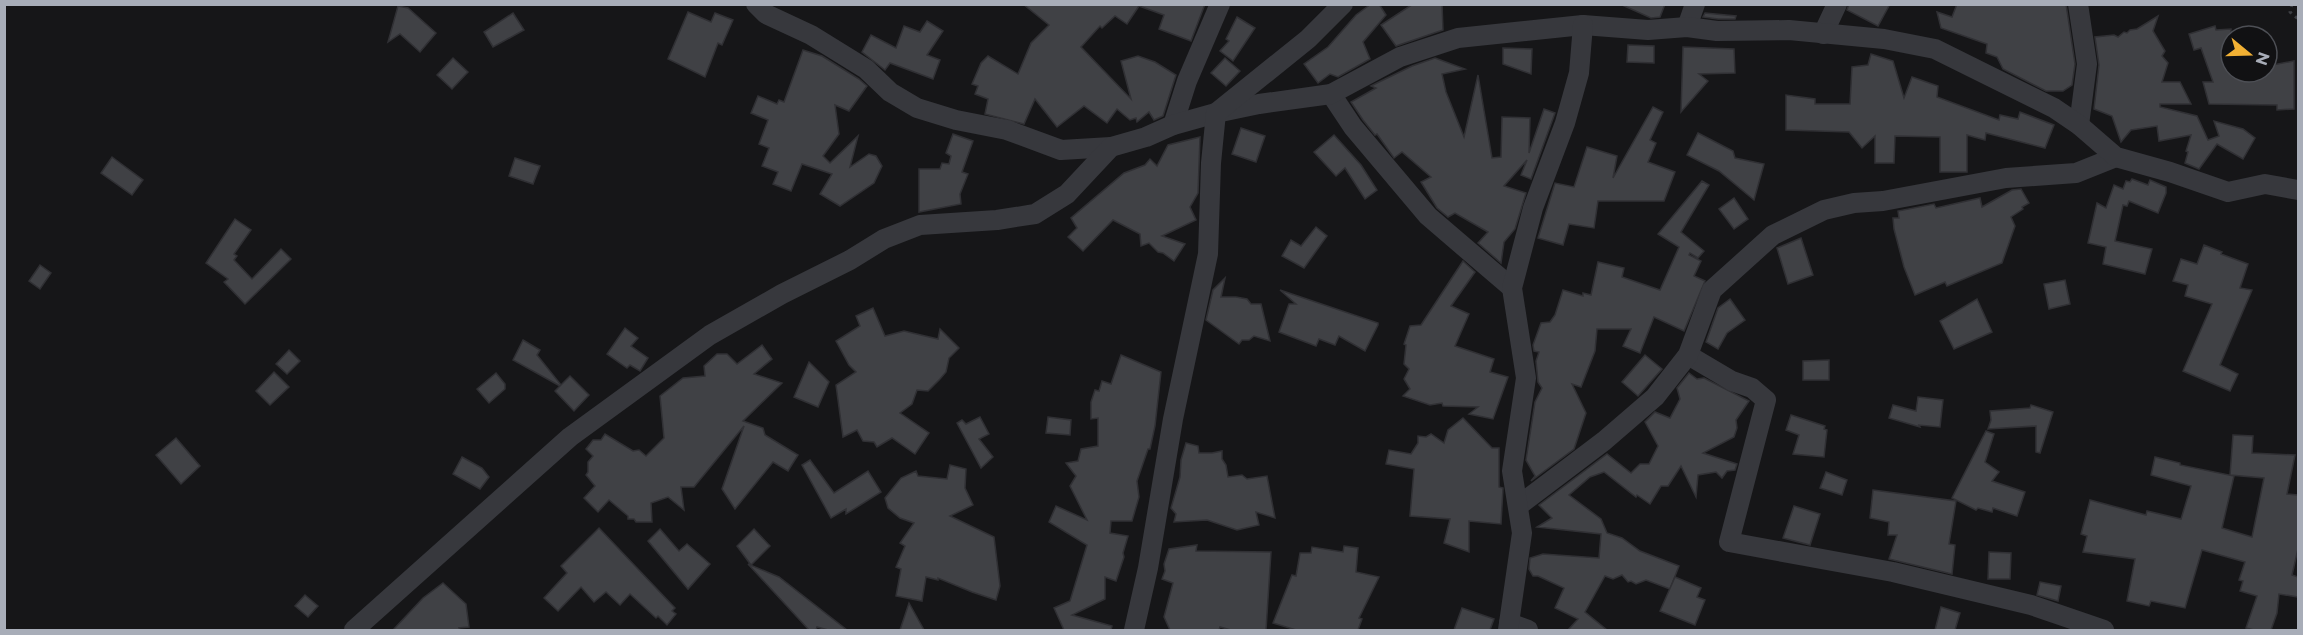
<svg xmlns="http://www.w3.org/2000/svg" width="2303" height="635" viewBox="0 0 2303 635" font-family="Montserrat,sans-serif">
<rect width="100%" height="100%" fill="#161618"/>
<!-- building -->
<g fill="#404145" stroke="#303034" stroke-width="1.5">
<path d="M1023 4H1205L1191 41 1159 29 1164 15 1139 6 1127 24 1115 16 1102 28 1100 26 1081 47 1131 99 1121 61 1138 56 1155 62 1176 75 1163 116 1154 120 1149 112 1137 122 1136 118 1130 120 1117 109 1107 123 1084 106 1057 127 1035 99 1024 124 985 114 988 99 975 94 978 86 972 84 981 63 988 56 1018 74 1031 43 1049 25Z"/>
<path d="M1371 4H1379L1386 15 1363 42 1370 59 1338 77 1330 74 1318 83 1304 64 1328 47 1356 15Z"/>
<path d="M1413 4H1442L1443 30 1396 46 1381 25Z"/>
<path d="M1620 4H1665L1660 17 1651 18Z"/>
<path d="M1849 4H1890L1878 26 1847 10Z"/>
<path d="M1957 4H2066L2075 64 2072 85 2063 91H2046L2003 69 1997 57 1986 53 1987 44 1941 28 1937 12 1952 17Z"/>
<path d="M398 6 408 8 436 33 420 52 400 34 388 42Z"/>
<path d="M688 12 711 22 715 13 733 20 722 45 718 43 705 77 668 59Z"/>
<path d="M513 13 524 30 493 47 484 32Z"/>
<path d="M1705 13 1736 16 1735 19H1718L1703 17Z"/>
<path d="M2158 16 2153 31 2165 51 2162 56 2168 63 2162 82H2180L2191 104H2160V107L2197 116 2208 140 2219 136 2214 121 2243 129 2255 138 2243 159 2217 144 2199 169 2185 163 2188 152 2186 151 2191 135 2159 141 2157 126 2131 130 2121 142 2112 116 2094 109 2099 65 2095 37 2114 35 2118 37 2124 32 2127 33 2130 30 2137 29Z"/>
<path d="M1237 17 1255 28 1233 61 1220 51 1229 41 1226 39Z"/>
<path d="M927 21 943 31 927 55 940 60 933 79 890 63 885 70 862 52 871 35 896 48 904 26 920 32Z"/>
<path d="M2215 26 2216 30 2231 29V72H2267V66L2294 61V109L2277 110V105L2209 104 2203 82H2213L2201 48 2194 50 2189 34Z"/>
<path d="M1628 45 1654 46V63L1627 62Z"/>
<path d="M1683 47 1734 49 1735 73 1699 74 1708 81 1681 112Z"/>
<path d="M1503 48 1532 49 1531 74 1503 64Z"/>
<path d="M803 50 822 56 859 79 867 86 849 111 835 105 839 134 823 156 830 163 858 136 850 167 869 154 876 156 882 166 874 183 840 206 820 194 832 174 802 164 791 191 773 184 778 172 762 166 769 148 759 144 768 120 751 113 758 96 777 104 779 100 784 102Z"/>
<path d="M1871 54 1893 61 1904 98 1912 77 1938 86 1937 97 1999 120 2000 115 2018 119 2020 112 2054 125 2045 148 1986 133 1985 140 1967 135V172H1940V137L1895 136 1894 163H1875V136L1862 148 1849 132 1786 130V95L1815 99V104H1850L1852 67 1868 65Z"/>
<path d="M453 58 468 72 452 89 437 75Z"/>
<path d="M1225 58 1240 71 1226 86 1211 73Z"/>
<path d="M1435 58 1465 69 1442 74 1446 92 1464 137 1478 75 1492 158 1501 157 1502 117 1530 118 1529 153 1544 109 1555 113 1531 179 1521 175 1527 160 1504 186 1526 193 1515 229 1504 242 1501 263 1478 243 1488 232 1455 213 1448 217 1437 208 1421 182 1431 177 1402 152 1394 158 1377 134 1375 135 1363 120 1351 102 1376 88 1371 86 1379 82 1412 66Z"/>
<path d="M1653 107 1663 112 1650 140 1656 143 1648 162 1675 172 1664 201H1598L1594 228 1569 224 1563 245 1538 238 1555 183 1574 187 1587 147 1617 156 1613 178Z"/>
<path d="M1241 128 1265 136 1256 162 1232 154Z"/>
<path d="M1698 133 1733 151 1735 158 1764 164 1754 200 1719 171 1687 155Z"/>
<path d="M953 134 973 141 962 172 968 174 960 194 961 204 919 212V169H940L942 163 949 164 951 156 946 153Z"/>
<path d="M1334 135 1361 165 1377 190 1365 199 1345 168 1336 176 1314 152Z"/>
<path d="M1200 137 1198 193 1190 207 1196 220 1162 236 1185 244 1174 261 1163 253 1158 252 1149 243 1141 246 1140 234 1113 220 1083 251 1068 237 1077 228 1071 218 1124 173 1145 165 1150 159 1157 166 1168 145Z"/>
<path d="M112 157 143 180 132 195 101 173Z"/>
<path d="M515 158 540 166 533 184 509 176Z"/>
<path d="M2132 179 2148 185 2150 180 2166 187V193L2158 213 2129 201 2127 206 2123 205 2115 241 2152 249 2145 274 2103 264 2106 247 2088 243 2097 203 2106 208 2114 185 2123 189 2126 181 2130 182Z"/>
<path d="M1702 181 1709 185 1681 232 1704 251 1698 258 1690 253 1689 255 1701 261 1694 276 1705 281 1684 331 1654 317 1640 353 1623 346 1631 329H1597L1595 351 1581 387 1572 384 1586 413 1574 449 1531 481 1535 476 1526 460 1535 402 1542 388 1538 382 1536 361 1539 352 1534 351 1533 345 1541 323 1550 322 1555 315 1563 290 1583 296V293L1591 295 1598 262 1624 268 1622 277 1660 290 1679 247 1658 234Z"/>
<path d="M2021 189 2029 203 2022 207 2023 209 2011 217 2015 226 2002 263 1947 286 1945 282 1915 295 1904 267 1894 229 1893 218H1899L1898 211 1934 204 1936 208 1980 198 1982 207 2012 190Z"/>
<path d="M1734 198 1748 219 1734 229 1719 209Z"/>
<path d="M235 219 251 230 234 254 237 256 234 260 252 279 281 249 291 259 245 304 224 282 228 279 206 263Z"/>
<path d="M1316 227 1327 236 1304 268 1282 256 1291 240 1301 246Z"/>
<path d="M1801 238 1813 275 1788 284 1777 248Z"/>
<path d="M2204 245 2222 252 2221 254 2248 264 2240 288 2252 290 2220 365 2238 374 2230 391 2183 371 2212 304 2185 296 2188 285 2173 281 2181 259 2197 264Z"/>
<path d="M1463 261 1475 272 1451 306 1469 314 1455 346 1494 359 1490 372 1508 377 1493 419 1469 414 1478 407 1443 406 1442 403 1430 405 1403 396 1410 389 1404 379 1409 369 1404 364 1406 345 1404 344 1410 326 1421 325Z"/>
<path d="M40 265 51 273 40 289 29 281Z"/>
<path d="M1225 278 1221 297H1236L1247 299 1251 304H1261L1270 341 1254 336 1249 340H1242L1239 344 1206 320 1213 290Z"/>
<path d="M2065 280 2070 304 2049 309 2044 284Z"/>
<path d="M1280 290 1378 323V325L1365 351 1339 336 1335 345 1319 339 1316 346 1279 332 1289 304H1296Z"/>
<path d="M1730 299 1745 320 1727 333 1718 349 1706 342 1718 308Z"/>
<path d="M1977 299 1992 332 1954 349 1940 321Z"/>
<path d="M873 308 885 336 904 331 938 339 940 329 959 348 949 358 946 372 940 379 928 391 917 390 912 404 900 413 929 433 915 454 892 438 877 447 874 442 863 441 857 430 843 437 836 385 856 372 849 365 836 341 860 326 856 316Z"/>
<path d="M625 328 638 338 631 346 648 358 640 371 630 365 627 368 607 354Z"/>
<path d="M523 340 540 350 537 355 561 385 570 376 589 395 574 411 555 391 560 386 513 360Z"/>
<path d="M762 345 772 359 754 374 782 383 743 421 763 428 765 435 798 455 788 471 773 462 735 509 722 489 744 426 694 487H681L684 510 668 497 651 503 652 522H636L634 519H628V516L609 500 598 512 584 498 595 486 586 475 588 472V462L593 456 586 449 593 440H601L605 434 633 451 639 450 646 456 664 438 660 396 683 378 705 376 704 366 717 354H727L737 364Z"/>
<path d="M289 350 300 361 287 374 276 364Z"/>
<path d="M1121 355 1161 372 1155 426 1150 449H1148L1137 481 1139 497 1132 521H1111L1110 533 1128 536 1123 553 1124 557 1116 581 1105 577V599L1072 615 1112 626 1111 630H1064L1054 608 1070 601 1087 545 1049 522 1056 506 1087 520 1070 486 1076 476 1066 463 1078 461 1081 449 1098 446V418L1091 419V402L1095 390 1099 391 1102 381 1111 384Z"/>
<path d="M1645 355 1662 369 1638 396 1622 382Z"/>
<path d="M1829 360V380H1803V361Z"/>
<path d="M809 362 829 382 818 407 794 397Z"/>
<path d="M274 372 289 387 270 405 256 391Z"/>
<path d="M496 373 505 384V389L489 403 477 389Z"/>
<path d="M1689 373 1697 379 1704 378 1749 401 1736 420 1737 428 1734 437 1703 453 1737 464 1735 470 1727 471 1722 478 1716 472 1698 475 1696 497 1681 466 1668 486H1661L1650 504 1637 495 1636 497 1604 472 1590 477 1569 495 1601 519 1607 533 1622 538 1640 551 1679 566 1670 589 1646 580 1636 584 1631 581 1628 582 1622 575 1613 579 1605 576 1585 612 1607 630H1568L1578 619 1555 608 1564 588 1538 576H1533L1529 569 1530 558 1543 554 1599 558 1601 534 1537 527 1552 518 1539 505 1607 454 1631 473 1640 464H1649L1658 446 1645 422 1655 412 1670 418 1680 399 1677 388Z"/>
<path d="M1918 397 1943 400 1940 427 1919 425 1920 427 1889 418 1893 405 1916 411Z"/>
<path d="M2031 405 2053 412 2040 453 2036 452V426L1988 429 1991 420 1990 411 2030 408Z"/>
<path d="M1791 415 1825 426 1824 429 1827 430 1824 457 1793 454 1799 435 1786 430Z"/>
<path d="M980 417 989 434 979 439 993 457 981 468 957 423 962 420 966 424Z"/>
<path d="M1048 417 1071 420 1070 435 1046 433Z"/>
<path d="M1463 418 1492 448H1499V487L1503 488 1501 524 1469 521V552L1444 543 1450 519 1410 516 1414 469 1386 464 1389 450 1411 454 1418 443V436L1426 437 1431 434 1444 443 1448 430Z"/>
<path d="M1986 431 1994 434 1985 462 1999 472 1992 481 2025 492 2017 516 1993 508 1992 512 1978 508 1976 510 1952 498Z"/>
<path d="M2233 435 2253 436 2252 453 2295 455 2287 494 2298 495V549L2292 575 2298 577V597L2279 594 2277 613 2271 630H2254L2246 628 2257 596 2240 591 2243 581 2239 580 2245 562 2202 550 2185 608 2151 601 2149 606 2127 601 2135 559 2083 552 2087 536 2081 534 2090 500 2146 515 2147 511 2181 519 2191 486 2151 475 2155 457 2180 463V465L2234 476 2222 528 2252 537 2264 478 2230 475Z"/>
<path d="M176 438 200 466 181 484 156 455Z"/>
<path d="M1186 443 1198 446 1199 453H1212L1222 451V459L1226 465 1228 477 1242 475 1247 479 1267 476 1275 518 1256 512 1259 525 1237 530 1207 520 1174 522 1176 514 1171 508 1180 477 1181 460Z"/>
<path d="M462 457 482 468 489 477 480 489 453 474Z"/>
<path d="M810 460 834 493 868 471 881 492 846 514V509L831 518 802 465Z"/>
<path d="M950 465 966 469 965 488 973 505 950 516 994 537 1000 586 996 600 972 592 938 578V580L926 577 922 601 896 596 901 569 896 567 905 546 900 543 914 523 900 518 888 508 885 498 901 478 916 471 918 476 947 479Z"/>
<path d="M1826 472 1847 480 1842 495 1820 488Z"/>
<path d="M1873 490 1956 501 1949 544 1955 545 1952 574 1889 559 1897 535H1888L1889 522 1870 518Z"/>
<path d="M1794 506 1820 514 1810 545 1783 538Z"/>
<path d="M599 528 675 608 672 611 676 614 667 625 658 616 656 618 630 594 620 605 606 592 594 602 581 587 558 611 544 598 567 573 561 566Z"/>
<path d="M660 529 679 551 687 544 710 564 688 589 648 541Z"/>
<path d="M754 529 770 546 751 565 737 546Z"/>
<path d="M1197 545 1196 551 1271 552 1266 630H1231L1220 627 1219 630H1170L1164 617 1173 583 1162 579 1165 571 1164 564 1169 549Z"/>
<path d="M1344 546 1358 548 1356 572 1379 577 1359 618 1362 619 1358 630H1296L1273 623 1292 575 1296 576 1300 553H1311L1312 547 1343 552Z"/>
<path d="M1989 552 2011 553 2010 579H1988Z"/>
<path d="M748 564 779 577 847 630H828L817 627 816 630H809Z"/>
<path d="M1675 577 1701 588 1697 597 1705 600 1695 625 1660 611Z"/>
<path d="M2040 582 2061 586 2058 601 2037 595Z"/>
<path d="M443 583 466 604 469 627 459 628 460 630H393L423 598Z"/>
<path d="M305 595 318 606 308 617 295 606Z"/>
<path d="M909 603 924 630H900Z"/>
<path d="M1941 607 1960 613 1955 630H1935Z"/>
<path d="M1462 608 1494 619 1490 630H1454Z"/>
</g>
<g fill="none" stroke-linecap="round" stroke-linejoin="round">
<!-- path -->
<path stroke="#3d3f44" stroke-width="3" stroke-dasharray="3 4.5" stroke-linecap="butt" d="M2292 4 2290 12 2298 19"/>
<!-- minor -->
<g stroke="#37383d" stroke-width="20">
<path d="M756 4 766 14 811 35 866 69 890 92 917 108 956 120 1007 130 1061 150 1111 147"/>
<path d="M2078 4 2087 64 2079 125"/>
<path d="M1687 27 1695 4"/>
<path d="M1823 34 1837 4"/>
<path d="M1331 94 1353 127 1428 216 1512 288"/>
<path d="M1173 125 1187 81 1220 4"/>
<path d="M1688 355 1732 381 1752 388 1766 400 1729 542 1893 572 2031 605 2104 630"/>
<path d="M1518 506 1604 441 1655 397 1688 355 1712 290 1773 235 1824 210 1854 203 1883 201 2006 178 2076 173 2116 157"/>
<path d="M1509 623 1528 630"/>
<path d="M354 630 570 437 710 335 782 294 850 260 884 239 920 225 997 220 1035 214 1067 194 1111 147 1146 137 1173 125 1216 113 1259 104 1331 94 1400 57 1458 38 1583 25 1648 30 1687 27 1717 31 1789 30 1884 39 1935 49 2054 108 2079 125 2116 157 2170 172 2228 192 2265 184 2298 190"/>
<path d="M1134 630 1148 568 1173 419 1208 254 1211 163 1216 113 1308 39 1343 4"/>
<path d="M1508 630 1522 533 1512 471 1526 378 1512 288 1533 208 1565 123 1579 73 1583 25"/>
</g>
</g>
<!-- border -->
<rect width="2303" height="635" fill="none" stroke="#a8adb8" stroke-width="12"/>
<!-- north arrow -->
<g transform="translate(2249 54) rotate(109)"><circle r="28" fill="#111113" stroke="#4d4f55" stroke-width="1.5"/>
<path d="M0-4.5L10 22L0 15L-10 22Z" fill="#f2b134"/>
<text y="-9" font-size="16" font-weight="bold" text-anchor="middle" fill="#a8adb8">N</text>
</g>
</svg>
